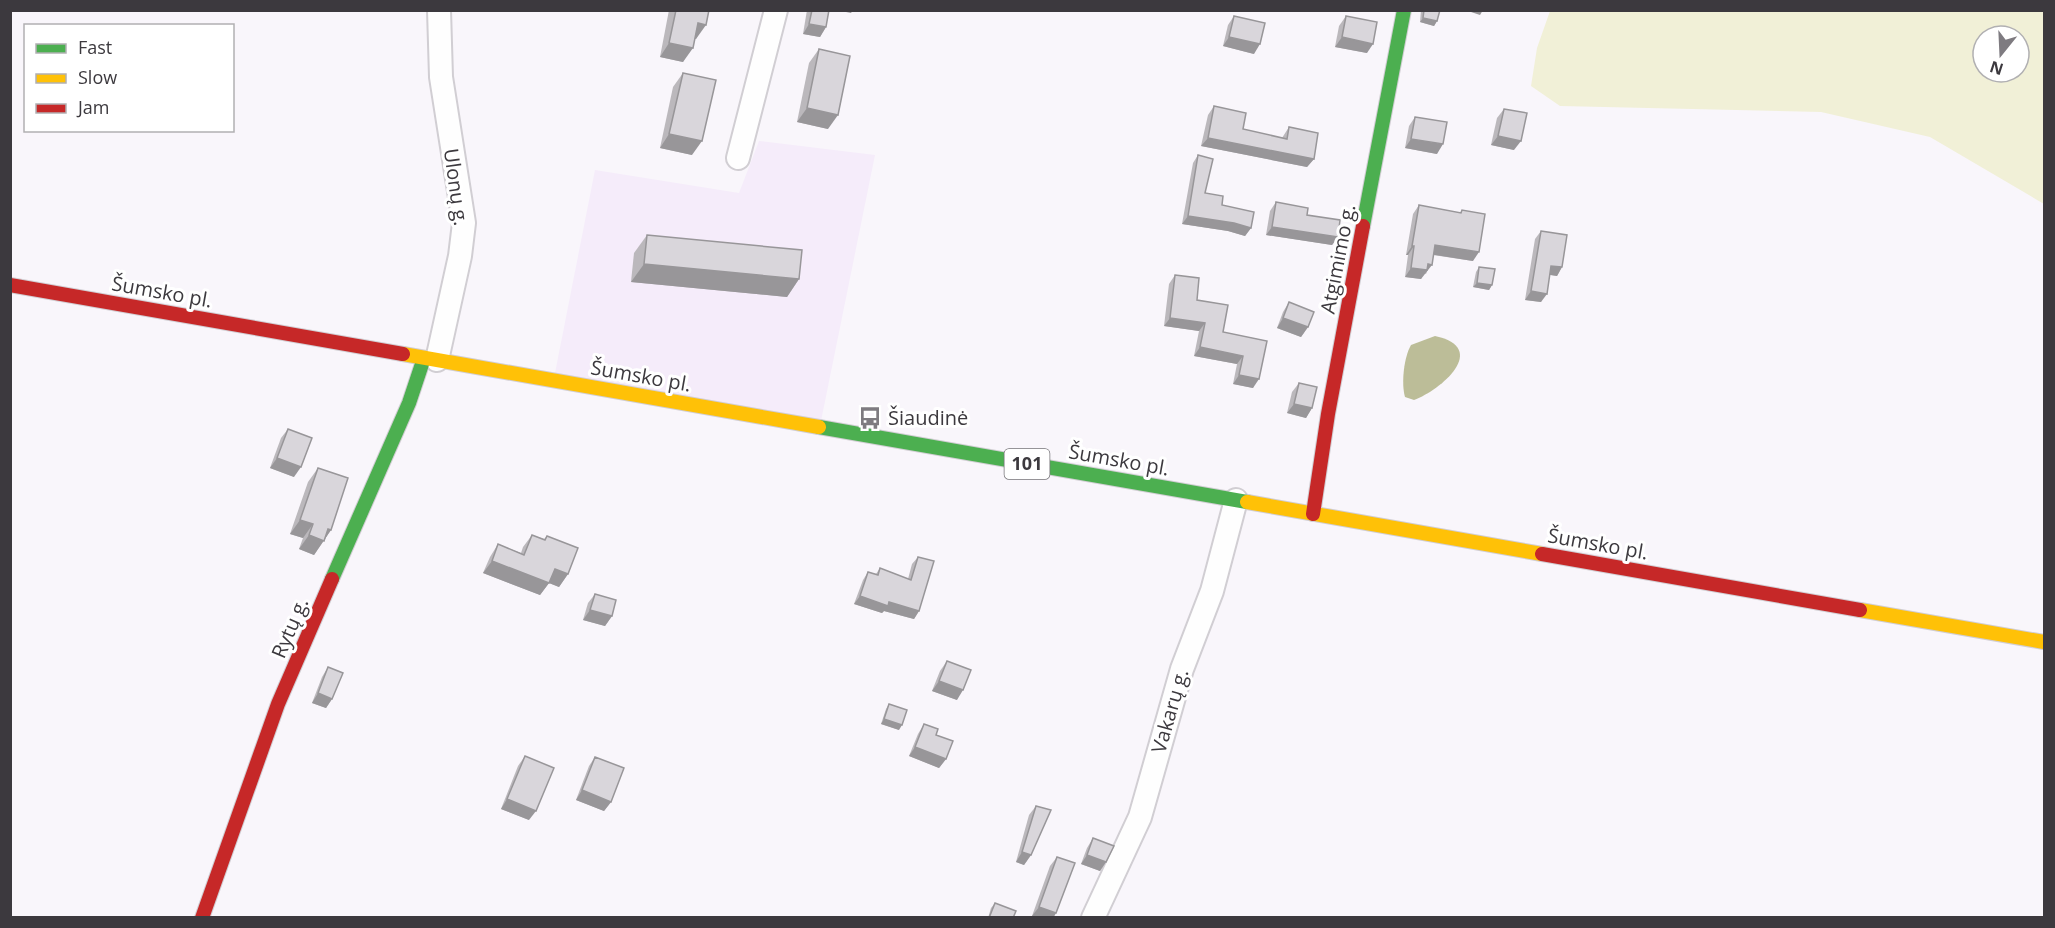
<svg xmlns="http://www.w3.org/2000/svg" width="2055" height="928" viewBox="0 0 2055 928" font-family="'Open Sans',sans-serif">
<rect width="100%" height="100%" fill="#f9f6fb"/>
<!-- built -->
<path fill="#f5ecfa" d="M759 141 875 155 821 421 555 373 595 170 739 193Z"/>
<!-- green -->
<path fill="#f1f0d7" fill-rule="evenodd" d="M1550 11H2044V204L1930 137 1821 112 1560 106 1531 86 1537 48ZM1983 36H2019V72H1983Z"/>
<!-- water -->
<path fill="#bcbd98" d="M1435 336C1490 348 1441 390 1414 400L1405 397C1401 383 1404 357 1411 345Z"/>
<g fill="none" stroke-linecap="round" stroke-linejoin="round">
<!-- street casing -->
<g stroke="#d1ced3" stroke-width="26">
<g id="street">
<path d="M738 158 776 10"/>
<path d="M437 360 460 256 464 223 441 77 439 10"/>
<path d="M1093 918 1140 817 1182 669 1212 591 1236 500"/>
</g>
</g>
<!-- fast casing -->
<g stroke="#d1ced3" stroke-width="16">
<g id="fast">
<path d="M1363 226 1404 10"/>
<path d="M819 427 1247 502"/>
<path d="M332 579 409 403 424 358"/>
</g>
</g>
<!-- slow casing -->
<g stroke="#d1ced3" stroke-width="16">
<g id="slow">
<path d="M403 354 819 427"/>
<path d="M1247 502 1542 554"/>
<path d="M1860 610 2044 642"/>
</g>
</g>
<!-- jam casing -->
<g stroke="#d1ced3" stroke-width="16">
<g id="jam">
<path d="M10 285 403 354"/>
<path d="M1313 514 1328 414 1363 226"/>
<path d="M1542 554 1860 610"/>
<path d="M202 918 278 704 332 579"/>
</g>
</g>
<!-- street -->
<use href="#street" stroke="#fefefe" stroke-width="22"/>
<!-- fast -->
<use href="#fast" stroke="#4caf50" stroke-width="14"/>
<!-- slow -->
<use href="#slow" stroke="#ffc107" stroke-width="14"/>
<!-- jam -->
<use href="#jam" stroke="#c62828" stroke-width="14"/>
</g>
<!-- wall -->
<g fill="#bbb8bc">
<path d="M669 10H709L696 39 695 38 683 62 660 57Z"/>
<path d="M807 10H829L826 27 820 37 803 34Z"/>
<path d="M1421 10H1440L1437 21 1434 26 1420 22Z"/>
<path d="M1234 16 1254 54 1223 46 1228 25Z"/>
<path d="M1346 16 1367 53 1335 47 1339 26Z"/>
<path d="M819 49 828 129 797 122 809 63Z"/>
<path d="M683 73 692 155 660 148 673 87Z"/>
<path d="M1214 106 1243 129 1282 138 1289 127 1314 159 1307 167 1201 146 1208 115Z"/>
<path d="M1504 109 1514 150 1491 145 1497 118Z"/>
<path d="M1415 117 1437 154 1405 148 1409 126Z"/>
<path d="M1198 155 1205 193 1251 228 1245 236 1228 231 1182 224 1193 163Z"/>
<path d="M1276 202 1338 237 1332 245 1266 235 1270 211Z"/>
<path d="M1419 205 1460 213 1462 210 1473 261 1433 255 1426 274 1424 273 1421 279 1405 277 1408 255H1406L1413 214Z"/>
<path d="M1541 231 1562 267 1557 276 1550 275 1541 302 1525 300 1535 239Z"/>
<path d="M647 235 799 279 787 297 631 282 634 253Z"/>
<path d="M1479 267 1492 285 1489 290 1473 287 1476 272Z"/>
<path d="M1175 275 1223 332 1267 341 1253 388 1233 384 1237 364 1194 356 1199 331 1164 326 1169 284Z"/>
<path d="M1289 302 1308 327 1301 337 1277 328 1283 312Z"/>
<path d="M1299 383 1312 408 1306 418 1287 413 1292 392Z"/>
<path d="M288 429 294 477 270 468 281 438Z"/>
<path d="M318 468 331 530 314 555 299 549 303 538 290 534 308 482Z"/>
<path d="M532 535 544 539 547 536 568 574 559 587 549 583 540 595 483 573 490 557 498 544 521 553 523 547Z"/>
<path d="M918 557 919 611 914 619 884 611 882 613 854 604 863 580 868 572 876 574 880 568 908 579 912 564Z"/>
<path d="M595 594 612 616 605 626 583 620 588 603Z"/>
<path d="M947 661 957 700 932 691 940 671Z"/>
<path d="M328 667 332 699 326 708 312 703 322 677Z"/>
<path d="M889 704 899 730 881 724 886 709Z"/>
<path d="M924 724 936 735 946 759 939 768 909 756 918 734Z"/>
<path d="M525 756 529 820 501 809 518 766Z"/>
<path d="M595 757 611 802 604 811 576 800 589 766Z"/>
<path d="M1036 806 1031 855 1024 865 1016 862 1029 815Z"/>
<path d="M1093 838 1106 862 1100 871 1081 864 1087 848Z"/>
<path d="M1057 857 1056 913 1053 918H1036L1032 916 1050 866Z"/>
<path d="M995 903 1013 918H988L991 908Z"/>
</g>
<!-- shaded-wall -->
<g fill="#989699">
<path d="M836 10H853L851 13Z"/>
<path d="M1465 10H1483L1480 15Z"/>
<path d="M1423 18 1437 21 1434 26 1420 22Z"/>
<path d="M698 23 706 25 696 39 688 37Z"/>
<path d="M809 24 826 27 820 37 803 34Z"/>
<path d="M1229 37 1260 44 1254 54 1223 46Z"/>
<path d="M1342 37 1373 44 1367 53 1335 47Z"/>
<path d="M669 43 693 48 683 62 660 57Z"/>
<path d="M807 108 838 115 828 129 797 122Z"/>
<path d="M669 134 702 141 692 155 660 148Z"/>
<path d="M1498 136 1521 141 1514 150 1491 145Z"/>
<path d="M1208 138 1314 159 1307 167 1201 146Z"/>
<path d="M1411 139 1443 144 1437 154 1405 148Z"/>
<path d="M1188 216 1234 223 1251 228 1245 236 1228 231 1182 224Z"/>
<path d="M1272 227 1338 237 1332 245 1266 235Z"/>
<path d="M1435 245 1479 252 1473 261 1429 254Z"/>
<path d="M1412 246H1414L1408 255H1406Z"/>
<path d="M644 264 799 279 787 297 631 282Z"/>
<path d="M1428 264 1432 265 1421 279 1405 277 1411 268Z"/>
<path d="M1551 266 1562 267 1557 276 1545 274Z"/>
<path d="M1477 283 1492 285 1489 290 1473 287Z"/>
<path d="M1531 291 1547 294 1541 302 1525 300Z"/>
<path d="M1170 318 1205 323 1199 331 1164 326Z"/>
<path d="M1283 318 1308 327 1301 337 1277 328Z"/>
<path d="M1200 347 1243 356 1237 364 1194 356Z"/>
<path d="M1239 375 1259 379 1253 388 1233 384Z"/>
<path d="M1294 404 1312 408 1306 418 1287 413Z"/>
<path d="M277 458 301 467 294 477 270 468Z"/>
<path d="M300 520 313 524 303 538 290 534Z"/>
<path d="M328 529 331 530 314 555 299 549 309 535Z"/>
<path d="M492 561 555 569 568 574 559 587 549 583 540 595 483 573Z"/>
<path d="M860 596 889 602 919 611 914 619 884 611 882 613 854 604Z"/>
<path d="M590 610 612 616 605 626 583 620Z"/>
<path d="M939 681 963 690 957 700 932 691Z"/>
<path d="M318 693 332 699 326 708 312 703Z"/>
<path d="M884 719 902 725 899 730 881 724Z"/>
<path d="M915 747 946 759 939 768 909 756Z"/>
<path d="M582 790 611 802 604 811 576 800Z"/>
<path d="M507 799 536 811 529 820 501 809Z"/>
<path d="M1022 852 1031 855 1024 865 1016 862Z"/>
<path d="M1087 855 1106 862 1100 871 1081 864Z"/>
<path d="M1039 907 1056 913 1053 918H1036L1032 916Z"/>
</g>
<!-- building -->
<g fill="#d9d6db" stroke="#989699" stroke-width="1.5">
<path d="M676 10H709L706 25 698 23 693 48 669 43Z"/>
<path d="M812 10H829L826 27 809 24Z"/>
<path d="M1424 10H1440L1437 21 1423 18Z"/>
<path d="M1234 16 1265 23 1260 44 1229 37Z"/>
<path d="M1346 16 1377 22 1373 44 1342 37Z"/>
<path d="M819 49 850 56 838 115 807 108Z"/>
<path d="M683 73 716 80 702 141 669 134Z"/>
<path d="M1214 106 1246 113 1243 129 1287 139 1289 127 1318 133 1314 159 1208 138Z"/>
<path d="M1504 109 1527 113 1521 141 1498 136Z"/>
<path d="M1415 117 1447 122 1443 144 1411 139Z"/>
<path d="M1198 155 1213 159 1205 193 1223 196 1222 205 1254 212 1251 228 1234 223 1188 216Z"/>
<path d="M1276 202 1308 208 1307 215 1340 220 1338 237 1272 227Z"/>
<path d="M1419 205 1461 213 1462 210 1485 214 1479 252 1435 245 1432 265 1428 264 1427 270 1411 268 1414 246H1412Z"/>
<path d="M1541 231 1567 235 1562 267 1551 266 1547 294 1531 291Z"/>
<path d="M647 235 802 250 799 279 644 264Z"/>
<path d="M1479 267 1495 269 1492 285 1477 283Z"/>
<path d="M1175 275 1199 278 1197 300 1228 305 1223 332 1267 341 1259 379 1239 375 1243 356 1200 347 1205 323 1170 318Z"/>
<path d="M1289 302 1314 312 1308 327 1283 318Z"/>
<path d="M1299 383 1317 387 1312 408 1294 404Z"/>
<path d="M288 429 312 438 301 467 277 458Z"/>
<path d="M318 468 348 478 331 530 328 529 324 541 309 535 313 524 300 520Z"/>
<path d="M532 535 545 540 547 536 578 548 568 574 555 569 549 583 492 561 498 544 524 555Z"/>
<path d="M918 557 934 561 919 611 889 602 888 606 860 596 868 572 878 575 880 568 911 580Z"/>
<path d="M595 594 616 600 612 616 590 610Z"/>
<path d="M947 661 971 670 963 690 939 681Z"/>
<path d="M328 667 343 673 332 699 318 693Z"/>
<path d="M889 704 907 710 902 725 884 719Z"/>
<path d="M924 724 938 729 936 735 953 741 946 759 915 747Z"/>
<path d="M525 756 554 768 536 811 507 799Z"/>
<path d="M595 757 624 768 611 802 582 790Z"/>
<path d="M1036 806 1051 810 1031 855 1022 852Z"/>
<path d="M1093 838 1114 846 1106 862 1087 855Z"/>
<path d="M1057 857 1075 863 1056 913 1039 907Z"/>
<path d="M995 903 1016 911 1013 918H989Z"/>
</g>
<!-- icons -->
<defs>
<g id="bus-bare" transform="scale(1.8)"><path d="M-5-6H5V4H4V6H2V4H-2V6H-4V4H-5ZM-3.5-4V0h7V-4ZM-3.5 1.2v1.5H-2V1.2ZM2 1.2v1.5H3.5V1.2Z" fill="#7e7b80" stroke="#fff" stroke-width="2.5" paint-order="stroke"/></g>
</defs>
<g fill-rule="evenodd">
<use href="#bus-bare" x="870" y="418"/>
</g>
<g text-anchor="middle" stroke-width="6" stroke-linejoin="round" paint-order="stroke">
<!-- shield labels -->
<rect fill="#fff" stroke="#767478" stroke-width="1.5" x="1004.5" y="449" width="45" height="30" rx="4.5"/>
<g font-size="18" font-weight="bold" fill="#3c393e">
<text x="1027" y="470">101</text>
</g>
<!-- street labels -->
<g font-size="20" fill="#3c393e" stroke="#fff">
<text transform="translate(456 187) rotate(82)" y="7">Ulonų g.</text>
<text transform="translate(1338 259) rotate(-79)" y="7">Atgimimo g.</text>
<text transform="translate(162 292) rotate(10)" y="7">Šumsko pl.</text>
<text transform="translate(641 376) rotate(10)" y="7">Šumsko pl.</text>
<text transform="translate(1119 460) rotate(10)" y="7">Šumsko pl.</text>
<text transform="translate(1598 544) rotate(10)" y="7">Šumsko pl.</text>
<text transform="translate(290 628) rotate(-67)" y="7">Rytų g.</text>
<text transform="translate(1170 711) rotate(-74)" y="7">Vakarų g.</text>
</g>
<!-- poi labels -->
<g font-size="20" fill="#3c393e" stroke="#fff" text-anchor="start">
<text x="888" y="425">Šiaudinė</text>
</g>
</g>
<!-- border -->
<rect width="2055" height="928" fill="none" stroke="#3c393e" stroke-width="24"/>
<!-- legend -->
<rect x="24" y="24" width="210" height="108" fill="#ffffff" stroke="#b1b0b2" stroke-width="1.5"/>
<rect x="36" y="44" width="30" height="9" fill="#4caf50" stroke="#b1b0b2" stroke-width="1.5"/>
<text x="78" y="54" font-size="18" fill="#3c393e">Fast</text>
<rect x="36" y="74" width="30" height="9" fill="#ffc107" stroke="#b1b0b2" stroke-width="1.5"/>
<text x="78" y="84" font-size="18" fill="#3c393e">Slow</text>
<rect x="36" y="104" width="30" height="9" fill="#c62828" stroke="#b1b0b2" stroke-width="1.5"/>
<text x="78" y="114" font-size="18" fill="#3c393e">Jam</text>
<!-- north arrow -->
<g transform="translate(2001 54) rotate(198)"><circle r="28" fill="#ffffff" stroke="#b1b0b2" stroke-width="1.5"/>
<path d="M0-4.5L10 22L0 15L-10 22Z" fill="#7e7b80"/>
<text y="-9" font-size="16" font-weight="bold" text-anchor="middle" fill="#3c393e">N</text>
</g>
</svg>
